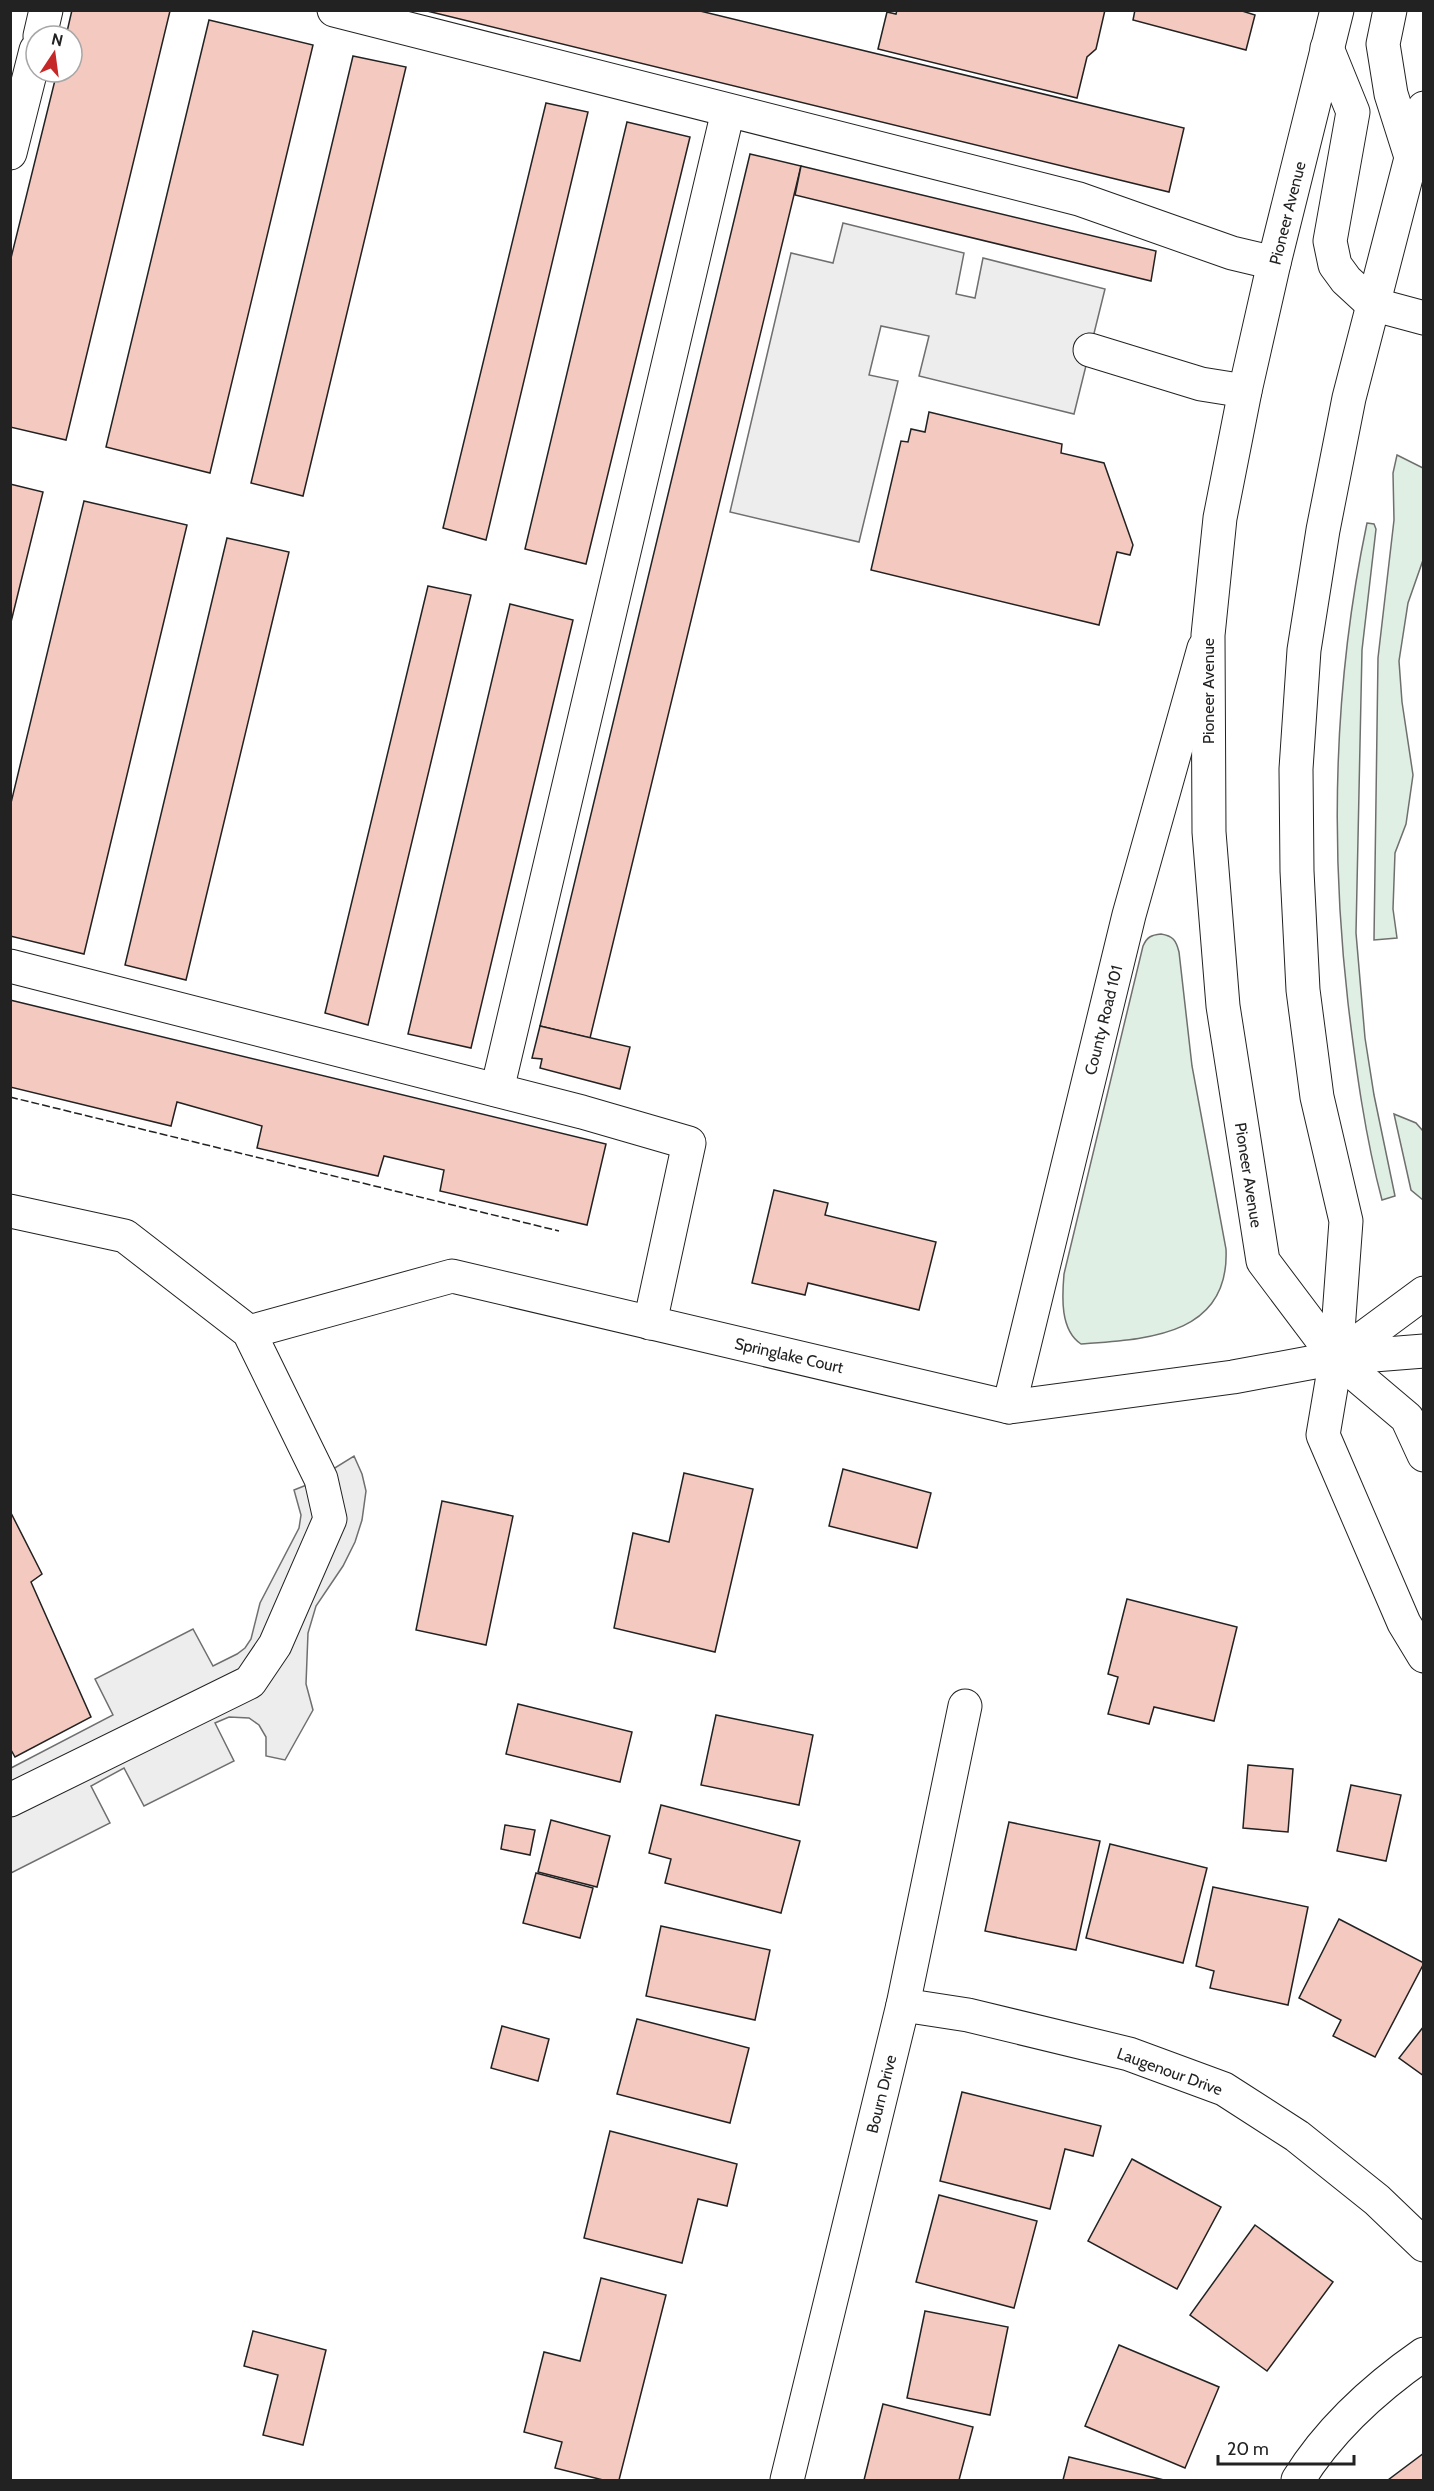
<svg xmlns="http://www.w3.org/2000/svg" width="1434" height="2491" viewBox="0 0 1434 2491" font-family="Cabin,sans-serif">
<rect width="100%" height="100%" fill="#fff"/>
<!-- green -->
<g fill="#e0efe3" stroke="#6f6f6f" stroke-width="1.5">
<path d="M1397 455 1423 468V560L1408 603 1399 661 1402 702 1413 775 1406 824 1395 853 1393 909 1397 938 1374 940 1378 658 1394 520 1393 473Z"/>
<path d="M1367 523 1374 524 1376 529 1362 650 1356 933 1365 1038 1374 1095 1395 1196 1382 1200C1365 1136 1356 1069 1348 1003 1330 844 1334 680 1367 523Z"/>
<path d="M1161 934C1173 936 1176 940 1179 952L1192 1066 1226 1249C1230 1337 1145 1339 1081 1344 1060 1330 1062 1297 1064 1274L1143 946C1147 937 1151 935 1161 934Z"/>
<path d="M1394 1114 1416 1123 1423 1131V1200L1411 1190Z"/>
</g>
<!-- parking -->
<g fill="#ededed" stroke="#6f6f6f" stroke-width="1.5">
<path d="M843 223 964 253 956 294 975 298 983 258 1105 289 1074 414 919 376 929 336 881 326 869 375 898 381 859 542 730 512 791 253 833 263Z"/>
<path d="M354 1456 362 1474 366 1491 362 1520 355 1542 343 1566 316 1606 308 1633 306 1684 313 1710 285 1760 266 1756V1737L259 1725 249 1718 229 1717 215 1723 234 1761 144 1806 124 1768 91 1786 110 1823 11 1873V1768L113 1715 95 1679 193 1629 213 1666 237 1654 245 1648 251 1639 260 1603 299 1528 301 1515 294 1490 309 1484Z"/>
</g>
<!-- building -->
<g fill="#f3c9c0" stroke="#222" stroke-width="1.5">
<path d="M72 10 170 11 66 440 10 427V262L57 72H72V36H66Z"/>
<path d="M423 10H696L1184 128 1169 192Z"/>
<path d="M897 10H1105L1096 49 1087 57 1077 98 878 49 887 12 896 14Z"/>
<path d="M1135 10H1239L1255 15 1246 50 1133 20Z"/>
<path d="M209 20 313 45 210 473 106 447Z"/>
<path d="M353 56 406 67 303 496 251 483Z"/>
<path d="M546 103 588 112 486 540 443 528Z"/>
<path d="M627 122 690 137 586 564 525 549Z"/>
<path d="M750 154 801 166 590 1038 540 1026Z"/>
<path d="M801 166 1156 251 1151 281 795 195Z"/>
<path d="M929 412 1062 444 1061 453 1104 463 1133 545 1130 555 1117 552 1099 625 871 570 901 441 908 442 911 429 925 432Z"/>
<path d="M10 484 43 492 10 626Z"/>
<path d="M84 501 187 525 84 954 10 936V807Z"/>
<path d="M227 538 289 552 186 980 125 965Z"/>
<path d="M428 586 471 595 368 1025 325 1013Z"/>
<path d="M510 604 573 620 471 1048 408 1034Z"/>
<path d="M10 1000 606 1144 587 1225 440 1191 444 1170 384 1156 378 1176 257 1148 262 1126 177 1102 171 1126 10 1087Z"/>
<path d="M540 1026 630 1047 620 1089 540 1068 542 1059 532 1058Z"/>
<path d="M774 1190 828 1203 825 1215 936 1242 919 1310 808 1283 805 1295 752 1283Z"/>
<path d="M843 1469 931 1493 917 1548 829 1526Z"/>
<path d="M684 1473 753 1489 715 1652 614 1628 633 1533 669 1542Z"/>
<path d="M442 1501 513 1516 486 1645 416 1630Z"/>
<path d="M10 1511 42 1574 31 1582 91 1717 15 1757 10 1748Z"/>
<path d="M1127 1599 1237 1627 1214 1721 1154 1707 1149 1724 1108 1714 1118 1677 1108 1674Z"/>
<path d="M518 1704 632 1732 620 1782 506 1754Z"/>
<path d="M716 1715 813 1735 799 1805 701 1785Z"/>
<path d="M1248 1765 1293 1769 1288 1832 1243 1828Z"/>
<path d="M1351 1785 1401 1795 1386 1861 1337 1851Z"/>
<path d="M661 1805 800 1841 781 1913 665 1883 671 1859 649 1853Z"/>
<path d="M551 1820 610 1836 597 1887 538 1872Z"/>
<path d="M1009 1822 1100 1841 1076 1950 985 1931Z"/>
<path d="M505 1825 535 1830 530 1855 501 1849Z"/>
<path d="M1110 1844 1207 1868 1183 1963 1086 1938Z"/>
<path d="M536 1873 593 1888 580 1938 523 1923Z"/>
<path d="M1213 1887 1308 1907 1288 2005 1210 1988 1214 1971 1196 1966Z"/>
<path d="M1339 1919 1424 1963 1375 2057 1333 2036 1341 2020 1299 1998Z"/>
<path d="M661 1926 770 1950 755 2020 646 1996Z"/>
<path d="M637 2019 749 2048 730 2123 617 2094Z"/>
<path d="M502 2026 549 2039 538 2081 491 2068Z"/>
<path d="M1424 2026V2076L1399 2058Z"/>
<path d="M962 2092 1101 2126 1093 2156 1065 2149 1050 2209 940 2181Z"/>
<path d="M610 2131 737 2164 727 2206 698 2199 682 2263 584 2238Z"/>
<path d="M1132 2159 1221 2207 1177 2289 1088 2241Z"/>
<path d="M939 2195 1037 2221 1014 2308 916 2282Z"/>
<path d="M1255 2225 1333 2282 1267 2371 1190 2315Z"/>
<path d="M601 2278 666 2295 619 2480H603L555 2468 562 2442 524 2432 544 2352 580 2361Z"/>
<path d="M925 2311 1008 2327 990 2415 907 2398Z"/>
<path d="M253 2331 326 2350 303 2445 263 2435 278 2375 244 2366Z"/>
<path d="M1119 2345 1219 2387 1185 2468 1085 2426Z"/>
<path d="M883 2404 973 2427 959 2480H864Z"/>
<path d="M1424 2453V2480H1388Z"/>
<path d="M1069 2457 1164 2480H1063Z"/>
</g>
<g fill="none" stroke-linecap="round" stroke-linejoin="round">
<!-- minor casing -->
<g stroke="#222" stroke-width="35">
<g id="minor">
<path d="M334 10 1079 199 1232 253 1274 263"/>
<path d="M40 36 46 10"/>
<path d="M10 153 36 50"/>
<path d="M1372 304 1424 318"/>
<path d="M1090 350 1201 384 1245 391"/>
<path d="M10 966 582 1112 689 1143 650 1323"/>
<path d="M497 1090 728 111"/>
<path d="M10 1211 125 1236 249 1332 321 1479 330 1519 275 1645 250 1682 10 1800"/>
<path d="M249 1332 452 1276 1009 1407 1233 1377 1336 1358 1424 1351"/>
<path d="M1336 1358 1424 1293"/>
<path d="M1009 1407 1129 915 1204 648"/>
<path d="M903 2005 968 2015 1129 2054 1224 2089 1297 2136 1377 2200 1424 2245"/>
<path d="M787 2480 903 2005 965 1706"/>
<path d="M1298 2480C1329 2430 1375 2388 1424 2354"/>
</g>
</g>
<!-- major casing -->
<g stroke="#222" stroke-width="35">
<g id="major">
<path d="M1337 10 1274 263 1245 391 1220 518 1208 635 1209 832 1223 1006 1263 1261 1336 1358 1407 1418 1424 1455"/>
<path d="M1390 10 1383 44 1391 94 1411 157"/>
<path d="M1327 48 1353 112 1330 241 1335 265 1346 280 1372 304"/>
<path d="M1424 108 1349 398 1323 530 1304 650 1296 769 1297 871 1303 990 1317 1097 1346 1221 1336 1358 1323 1435 1404 1623 1424 1656"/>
</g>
</g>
<!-- minor -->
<use href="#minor" stroke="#fff" stroke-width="33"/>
<!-- major -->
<use href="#major" stroke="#fff" stroke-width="33"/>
<!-- fence -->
<path stroke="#222" stroke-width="1.5" stroke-dasharray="8 3" stroke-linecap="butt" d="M10 1097 559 1231"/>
</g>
<g text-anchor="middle" stroke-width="4.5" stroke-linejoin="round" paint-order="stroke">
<!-- street labels -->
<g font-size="16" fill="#222" stroke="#fff">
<text transform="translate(1287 213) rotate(-76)" y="6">Pioneer Avenue</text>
<text transform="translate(1208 691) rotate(-90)" y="6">Pioneer Avenue</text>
<text transform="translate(1103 1020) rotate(-76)" y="6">County Road 101</text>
<text transform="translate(1249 1175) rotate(81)" y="6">Pioneer Avenue</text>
<text transform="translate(789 1355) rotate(13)" y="6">Springlake Court</text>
<text transform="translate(1170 2071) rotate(20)" y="6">Laugenour Drive</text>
<text transform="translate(881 2094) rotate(-76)" y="6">Bourn Drive</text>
</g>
</g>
<!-- border -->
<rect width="1434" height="2491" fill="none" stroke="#222222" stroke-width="24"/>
<!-- north arrow -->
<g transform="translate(54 54) rotate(13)"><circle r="28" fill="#ffffff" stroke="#a7a7a7" stroke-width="1.5"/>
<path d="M0-4.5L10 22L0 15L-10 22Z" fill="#c62828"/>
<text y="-9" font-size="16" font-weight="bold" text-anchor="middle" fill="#222222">N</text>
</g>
<!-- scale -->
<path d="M1218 2455v9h136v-9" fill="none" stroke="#222222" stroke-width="3"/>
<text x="1227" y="2455" font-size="18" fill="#222222" stroke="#ffffff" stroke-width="4.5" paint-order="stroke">20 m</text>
</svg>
